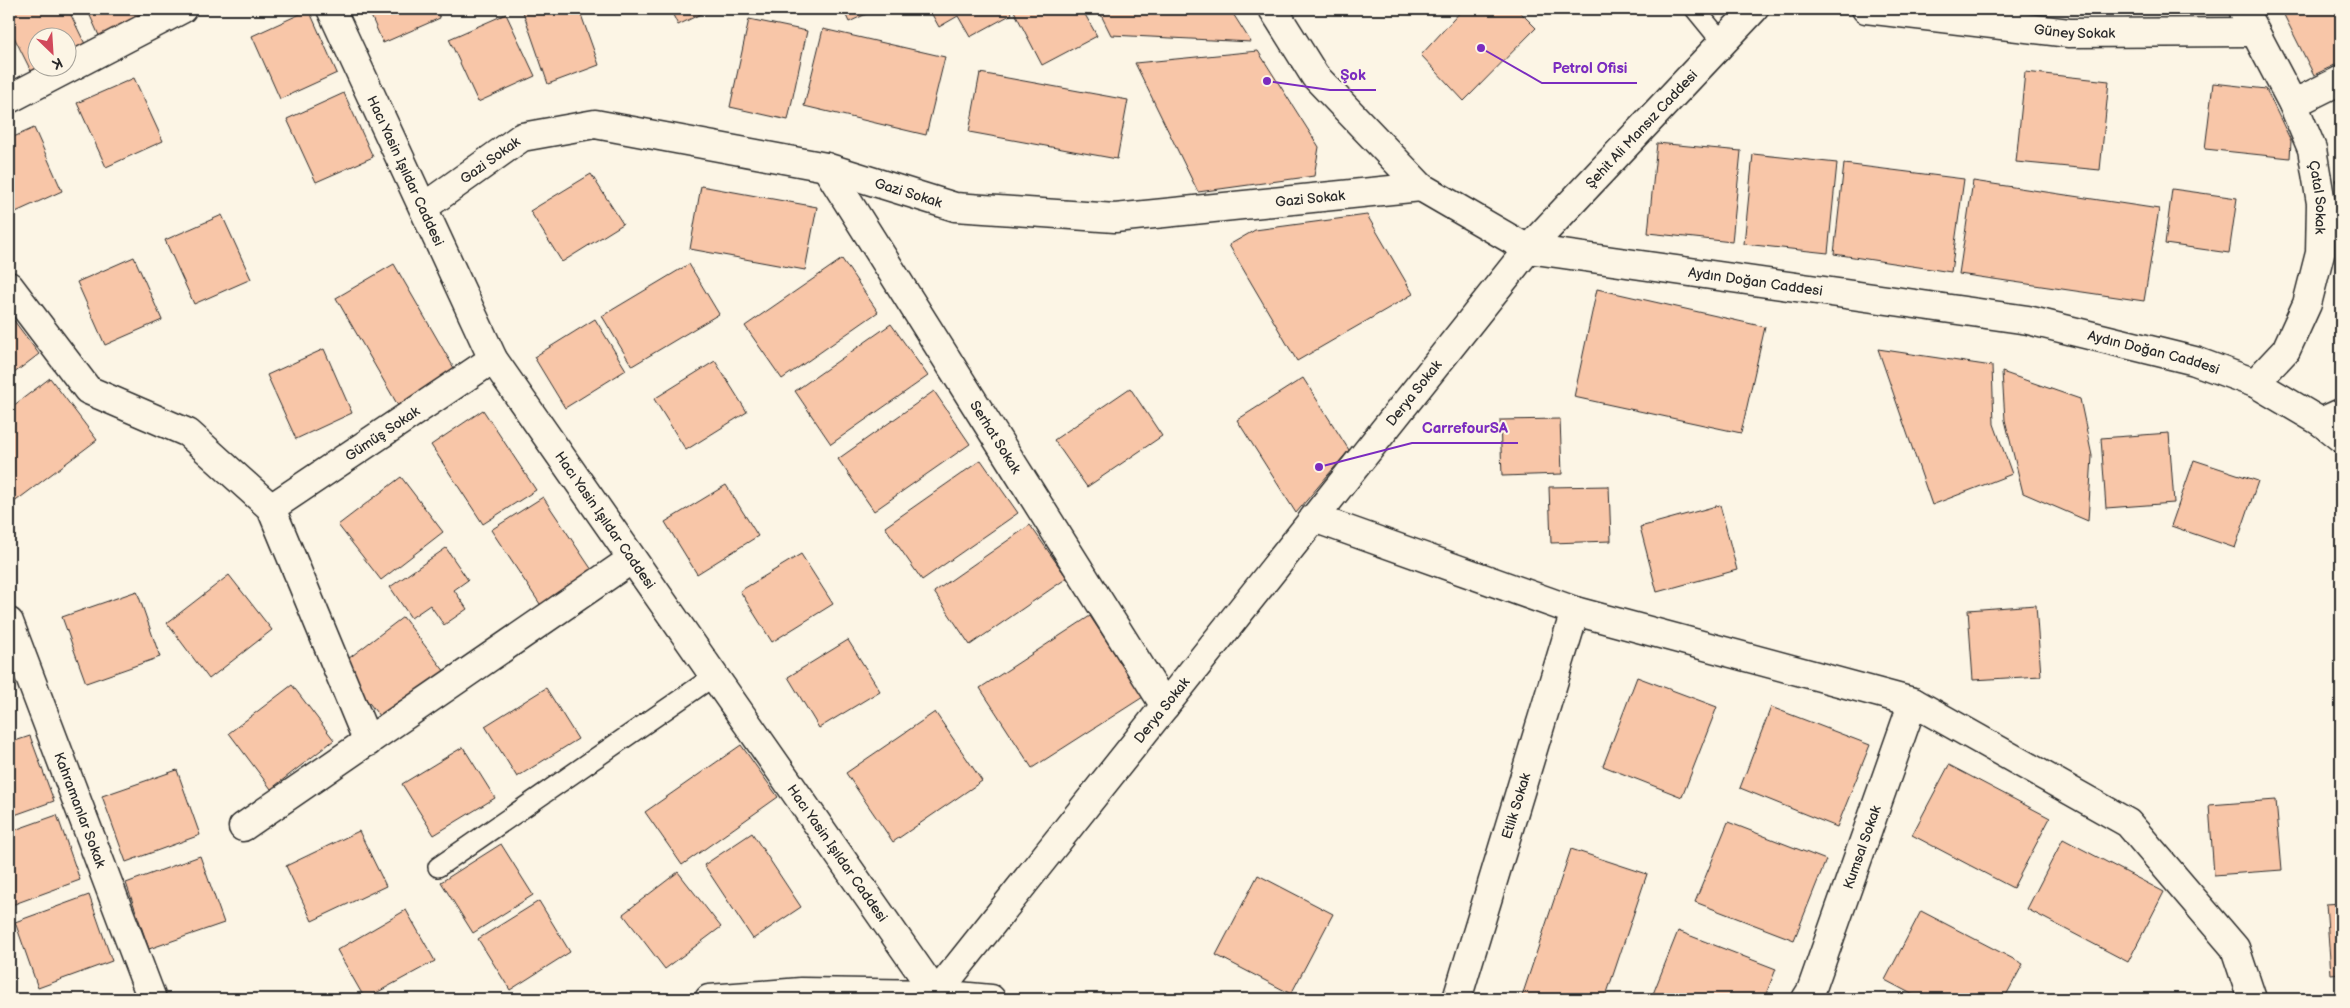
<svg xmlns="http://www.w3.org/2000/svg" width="2350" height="1008" viewBox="0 0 2350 1008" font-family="'Balsamiq Sans',sans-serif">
<rect width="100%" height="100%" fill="#fcf5e5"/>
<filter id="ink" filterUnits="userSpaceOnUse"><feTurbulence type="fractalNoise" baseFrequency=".02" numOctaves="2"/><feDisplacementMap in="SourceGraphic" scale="10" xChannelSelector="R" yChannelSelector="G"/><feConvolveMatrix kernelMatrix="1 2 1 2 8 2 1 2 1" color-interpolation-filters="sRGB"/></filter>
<g filter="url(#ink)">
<!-- building -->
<g fill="#f8c6a8" stroke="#2b2b2b">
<path d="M9 9H68L86 46 68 56V38H38V68H43L32 73 9 27Z"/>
<path d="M87 9H168L101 40Z"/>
<path d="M368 9H436L440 18 383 43Z"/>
<path d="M522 9H579L599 65 548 84Z"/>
<path d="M670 9H711L678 25Z"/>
<path d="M843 9H877L849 22Z"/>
<path d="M929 9H1010L1012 14 970 37 958 16 939 27Z"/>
<path d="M1013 9H1082L1097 36 1042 65Z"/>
<path d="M1098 9H1230L1251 42 1111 35Z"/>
<path d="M1463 9H1517L1536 28 1464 101 1421 55Z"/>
<path d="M2046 9H2132L2131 16Z"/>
<path d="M2281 9H2341V62L2314 75Z"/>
<path d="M309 10 337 73 280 99 252 36Z"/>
<path d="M506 14 535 76 478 102 449 39Z"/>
<path d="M749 19 807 31 788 120 730 107Z"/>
<path d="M823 29 945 57 926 135 804 106Z"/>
<path d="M1258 51 1319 147 1314 176 1198 192 1135 63Z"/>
<path d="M2025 72 2109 81 2100 170 2016 162Z"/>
<path d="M980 73 1128 100 1117 159 969 132Z"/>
<path d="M134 78 163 141 106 167 77 103Z"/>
<path d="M2213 83 2266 89 2291 141 2290 158 2205 149Z"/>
<path d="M344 93 373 157 316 182 287 119Z"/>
<path d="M34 128 62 191 9 215V139Z"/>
<path d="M1657 143 1741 151 1732 242 1648 233Z"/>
<path d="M1753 154 1837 163 1828 253 1744 244Z"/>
<path d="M1844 164 1964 179 1951 272 1834 254Z"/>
<path d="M591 174 623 224 562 262 530 211Z"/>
<path d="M2341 178V192L2335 180Z"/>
<path d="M1973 181 2159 209 2144 301 1959 274Z"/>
<path d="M701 186 817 207 805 270 690 249Z"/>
<path d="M2172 189 2237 198 2229 253 2165 244Z"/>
<path d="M222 215 251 279 194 304 165 240Z"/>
<path d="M1367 215 1413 294 1297 361 1229 245 1255 230Z"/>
<path d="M134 257 162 320 105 345 77 282Z"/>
<path d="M842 259 878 312 782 379 745 326Z"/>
<path d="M394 264 458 375 400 409 336 298Z"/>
<path d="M689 264 719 314 632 366 602 316Z"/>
<path d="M1597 289 1765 327 1741 433 1574 397Z"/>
<path d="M9 314 39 354 9 377Z"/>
<path d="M595 319 626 370 565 408 534 357Z"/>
<path d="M891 324 928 376 831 444 795 391Z"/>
<path d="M324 349 352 413 296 439 267 375Z"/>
<path d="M1878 349 1992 366 1994 424 2012 474 1932 505Z"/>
<path d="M715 361 747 412 686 450 654 399Z"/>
<path d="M2002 372 2080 399 2092 456 2088 521 2023 493 2005 420Z"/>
<path d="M50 378 97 440 9 506V409Z"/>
<path d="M1303 378 1349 450 1296 513 1237 420Z"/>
<path d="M1130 388 1162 436 1087 487 1054 440Z"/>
<path d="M934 391 970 444 874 511 838 459Z"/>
<path d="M483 410 536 490 483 524 431 445Z"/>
<path d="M1560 419 1562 474 1502 476 1500 420Z"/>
<path d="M2169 433 2174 503 2106 508 2101 438Z"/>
<path d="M981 460 1018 513 922 580 885 527Z"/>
<path d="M2194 460 2258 481 2235 548 2171 526Z"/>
<path d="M401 477 443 532 381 580 338 525Z"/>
<path d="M726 485 758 536 697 574 665 522Z"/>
<path d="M1609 486 1611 541 1551 543 1549 487Z"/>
<path d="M543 497 596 576 544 610 491 530Z"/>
<path d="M1720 505 1737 570 1657 592 1640 527Z"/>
<path d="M1030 525 1067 578 970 645 934 592Z"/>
<path d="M446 548 468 580 454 590 467 609 444 625 430 605 411 618 390 587Z"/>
<path d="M801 554 833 604 772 642 740 591Z"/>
<path d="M229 575 272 630 209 679 167 623Z"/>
<path d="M137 591 160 657 86 683 62 617Z"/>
<path d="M2036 605 2041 676 1973 680 1968 610Z"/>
<path d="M1090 616 1143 697 1032 768 980 688Z"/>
<path d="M403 617 445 672 383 721 340 665Z"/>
<path d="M848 640 880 691 819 728 788 677Z"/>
<path d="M1637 677 1717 707 1682 797 1603 766Z"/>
<path d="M292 685 334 740 271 789 229 733Z"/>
<path d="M546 688 578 739 517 777 485 726Z"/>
<path d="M1771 707 1870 745 1837 827 1740 788Z"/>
<path d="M935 712 982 781 893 842 846 773Z"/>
<path d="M30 736 54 801 9 817V743Z"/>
<path d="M741 745 778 797 682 865 645 812Z"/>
<path d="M463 747 495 798 434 835 402 784Z"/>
<path d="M1949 765 2050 818 2013 888 1912 835Z"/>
<path d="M177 770 200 835 126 862 102 796Z"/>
<path d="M2276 800 2282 870 2214 875 2209 805Z"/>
<path d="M57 815 80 880 9 906V832Z"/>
<path d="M1728 822 1826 860 1794 940 1695 902Z"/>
<path d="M359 831 386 886 312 921 286 866Z"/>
<path d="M752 833 801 907 753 939 704 865Z"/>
<path d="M2063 839 2164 892 2128 962 2027 909Z"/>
<path d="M501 844 533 895 473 933 441 882Z"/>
<path d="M1571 849 1647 874 1605 999H1521Z"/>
<path d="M200 856 224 923 149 949 126 883Z"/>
<path d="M678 872 721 927 665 969 623 914Z"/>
<path d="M1258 875 1333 914 1291 994 1216 955Z"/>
<path d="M89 895 112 961 38 988 15 922Z"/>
<path d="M539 901 570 952 510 990 478 939Z"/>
<path d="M2341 903V973L2331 974 2326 904Z"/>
<path d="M406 910 435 961 365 999 337 950Z"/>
<path d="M1921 911 2023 964 2004 999H1921L1885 980Z"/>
<path d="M1678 931 1776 969 1764 999H1651Z"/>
</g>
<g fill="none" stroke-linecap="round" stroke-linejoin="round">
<!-- service casing -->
<g stroke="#2b2b2b" stroke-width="22">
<g id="service">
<path d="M1695 9 1722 42"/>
<path d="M438 867 714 676"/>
</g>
</g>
<!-- minor casing -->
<g stroke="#2b2b2b" stroke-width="31">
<g id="minor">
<path id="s1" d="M331 9 493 359 936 994 937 999"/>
<path id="s2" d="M1866 9 2069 33 2255 32"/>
<path id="s3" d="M2243 9 2293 104 2312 149 2321 203 2320 253 2307 304 2286 350 2255 383"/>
<path d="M9 99 182 9"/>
<path d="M2293 104 2341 80"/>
<path id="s4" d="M826 167 1165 706"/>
<path id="s5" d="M424 207 522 137 595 124 826 167 955 207 1115 218 1421 187"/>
<path d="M9 286 88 390 188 433 271 508 368 742"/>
<path d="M2321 422 2341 413"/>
<path id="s6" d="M271 508 493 359"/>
<path d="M1314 518 1575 611 1913 702 2128 823 2235 948 2252 999"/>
<path id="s7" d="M9 622 152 999"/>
<path d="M243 827 632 559"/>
<path d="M936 994 991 999"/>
<path id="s8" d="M709 999 801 992 936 994 1528 249 1754 9"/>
<path id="s9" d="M1457 999 1575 611"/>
<path id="s10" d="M1806 999 1811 991 1913 702"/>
</g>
</g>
<!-- secondary casing -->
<g stroke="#2b2b2b" stroke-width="31">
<g id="secondary">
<path id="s11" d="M1273 9 1315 76 1421 187 1528 249 2028 320 2195 361 2255 383 2321 422 2341 438"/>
</g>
</g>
<!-- service -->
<use href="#service" stroke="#fcf5e5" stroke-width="19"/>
<!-- minor -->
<use href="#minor" stroke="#fcf5e5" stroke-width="28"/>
<!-- secondary -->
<use href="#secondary" stroke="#fcf5e5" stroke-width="28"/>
</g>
</g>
<g text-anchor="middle" stroke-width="4" stroke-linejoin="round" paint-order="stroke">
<!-- street labels -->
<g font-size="14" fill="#2b2b2b" stroke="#fcf5e5">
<text dy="5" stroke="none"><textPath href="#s2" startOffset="210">Güney Sokak</textPath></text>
<text dy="5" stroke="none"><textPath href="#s8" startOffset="1344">Şehit Ali Mansız Caddesi</textPath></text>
<text dy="5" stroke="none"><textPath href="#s5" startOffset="81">Gazi Sokak</textPath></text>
<text dy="5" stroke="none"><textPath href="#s1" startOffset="178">Hacı Yasin Işıldar Caddesi</textPath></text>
<text dy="5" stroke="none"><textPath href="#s5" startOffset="516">Gazi Sokak</textPath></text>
<text dy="5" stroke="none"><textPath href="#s3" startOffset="205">Çatal Sokak</textPath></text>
<text dy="5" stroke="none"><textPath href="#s5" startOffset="921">Gazi Sokak</textPath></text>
<text dy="5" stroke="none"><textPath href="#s11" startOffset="586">Aydın Doğan Caddesi</textPath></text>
<text dy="5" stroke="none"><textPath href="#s11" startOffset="991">Aydın Doğan Caddesi</textPath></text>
<text dy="5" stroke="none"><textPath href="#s8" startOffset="995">Derya Sokak</textPath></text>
<text dy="5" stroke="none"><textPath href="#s6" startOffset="134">Gümüş Sokak</textPath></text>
<text dy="5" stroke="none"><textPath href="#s4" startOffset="319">Serhat Sokak</textPath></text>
<text dy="5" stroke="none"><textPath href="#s1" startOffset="582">Hacı Yasin Işıldar Caddesi</textPath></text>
<text dy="5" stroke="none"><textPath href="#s8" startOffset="590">Derya Sokak</textPath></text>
<text dy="5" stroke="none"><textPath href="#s9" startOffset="202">Etlik Sokak</textPath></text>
<text dy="5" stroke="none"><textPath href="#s7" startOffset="201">Kahramanlar Sokak</textPath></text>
<text dy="5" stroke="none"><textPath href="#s10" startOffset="162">Kumsal Sokak</textPath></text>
<text dy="5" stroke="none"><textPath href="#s1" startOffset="988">Hacı Yasin Işıldar Caddesi</textPath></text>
</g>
</g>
<!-- callouts -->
<path fill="none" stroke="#7b2cbf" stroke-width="2" d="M1481 48L1542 83H1637M1267 81L1330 90H1376M1319 467L1412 443H1518"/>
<g fill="#7b2cbf" stroke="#fcf5e5" stroke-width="2">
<circle cx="1481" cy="48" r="5"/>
<circle cx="1267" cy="81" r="5"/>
<circle cx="1319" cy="467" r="5"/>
</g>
<g font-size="15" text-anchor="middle" font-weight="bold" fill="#7b2cbf" stroke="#fcf5e5" stroke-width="4" stroke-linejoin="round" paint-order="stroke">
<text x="1590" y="73">Petrol Ofisi</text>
<text x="1353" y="80">Şok</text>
<text x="1465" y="433">CarrefourSA</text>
</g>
<!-- margin -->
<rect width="2350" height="1008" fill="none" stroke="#fcf5e5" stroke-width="30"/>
<rect x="15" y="15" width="2320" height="978" fill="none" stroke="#2b2b2b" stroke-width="2" filter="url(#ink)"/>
<!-- north arrow -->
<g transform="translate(52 52) rotate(155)"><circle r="24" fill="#fcf5e5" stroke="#a8a49b"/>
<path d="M0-4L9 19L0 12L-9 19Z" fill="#d1495b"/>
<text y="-8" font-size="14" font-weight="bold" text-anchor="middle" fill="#2b2b2b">K</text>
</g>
</svg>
